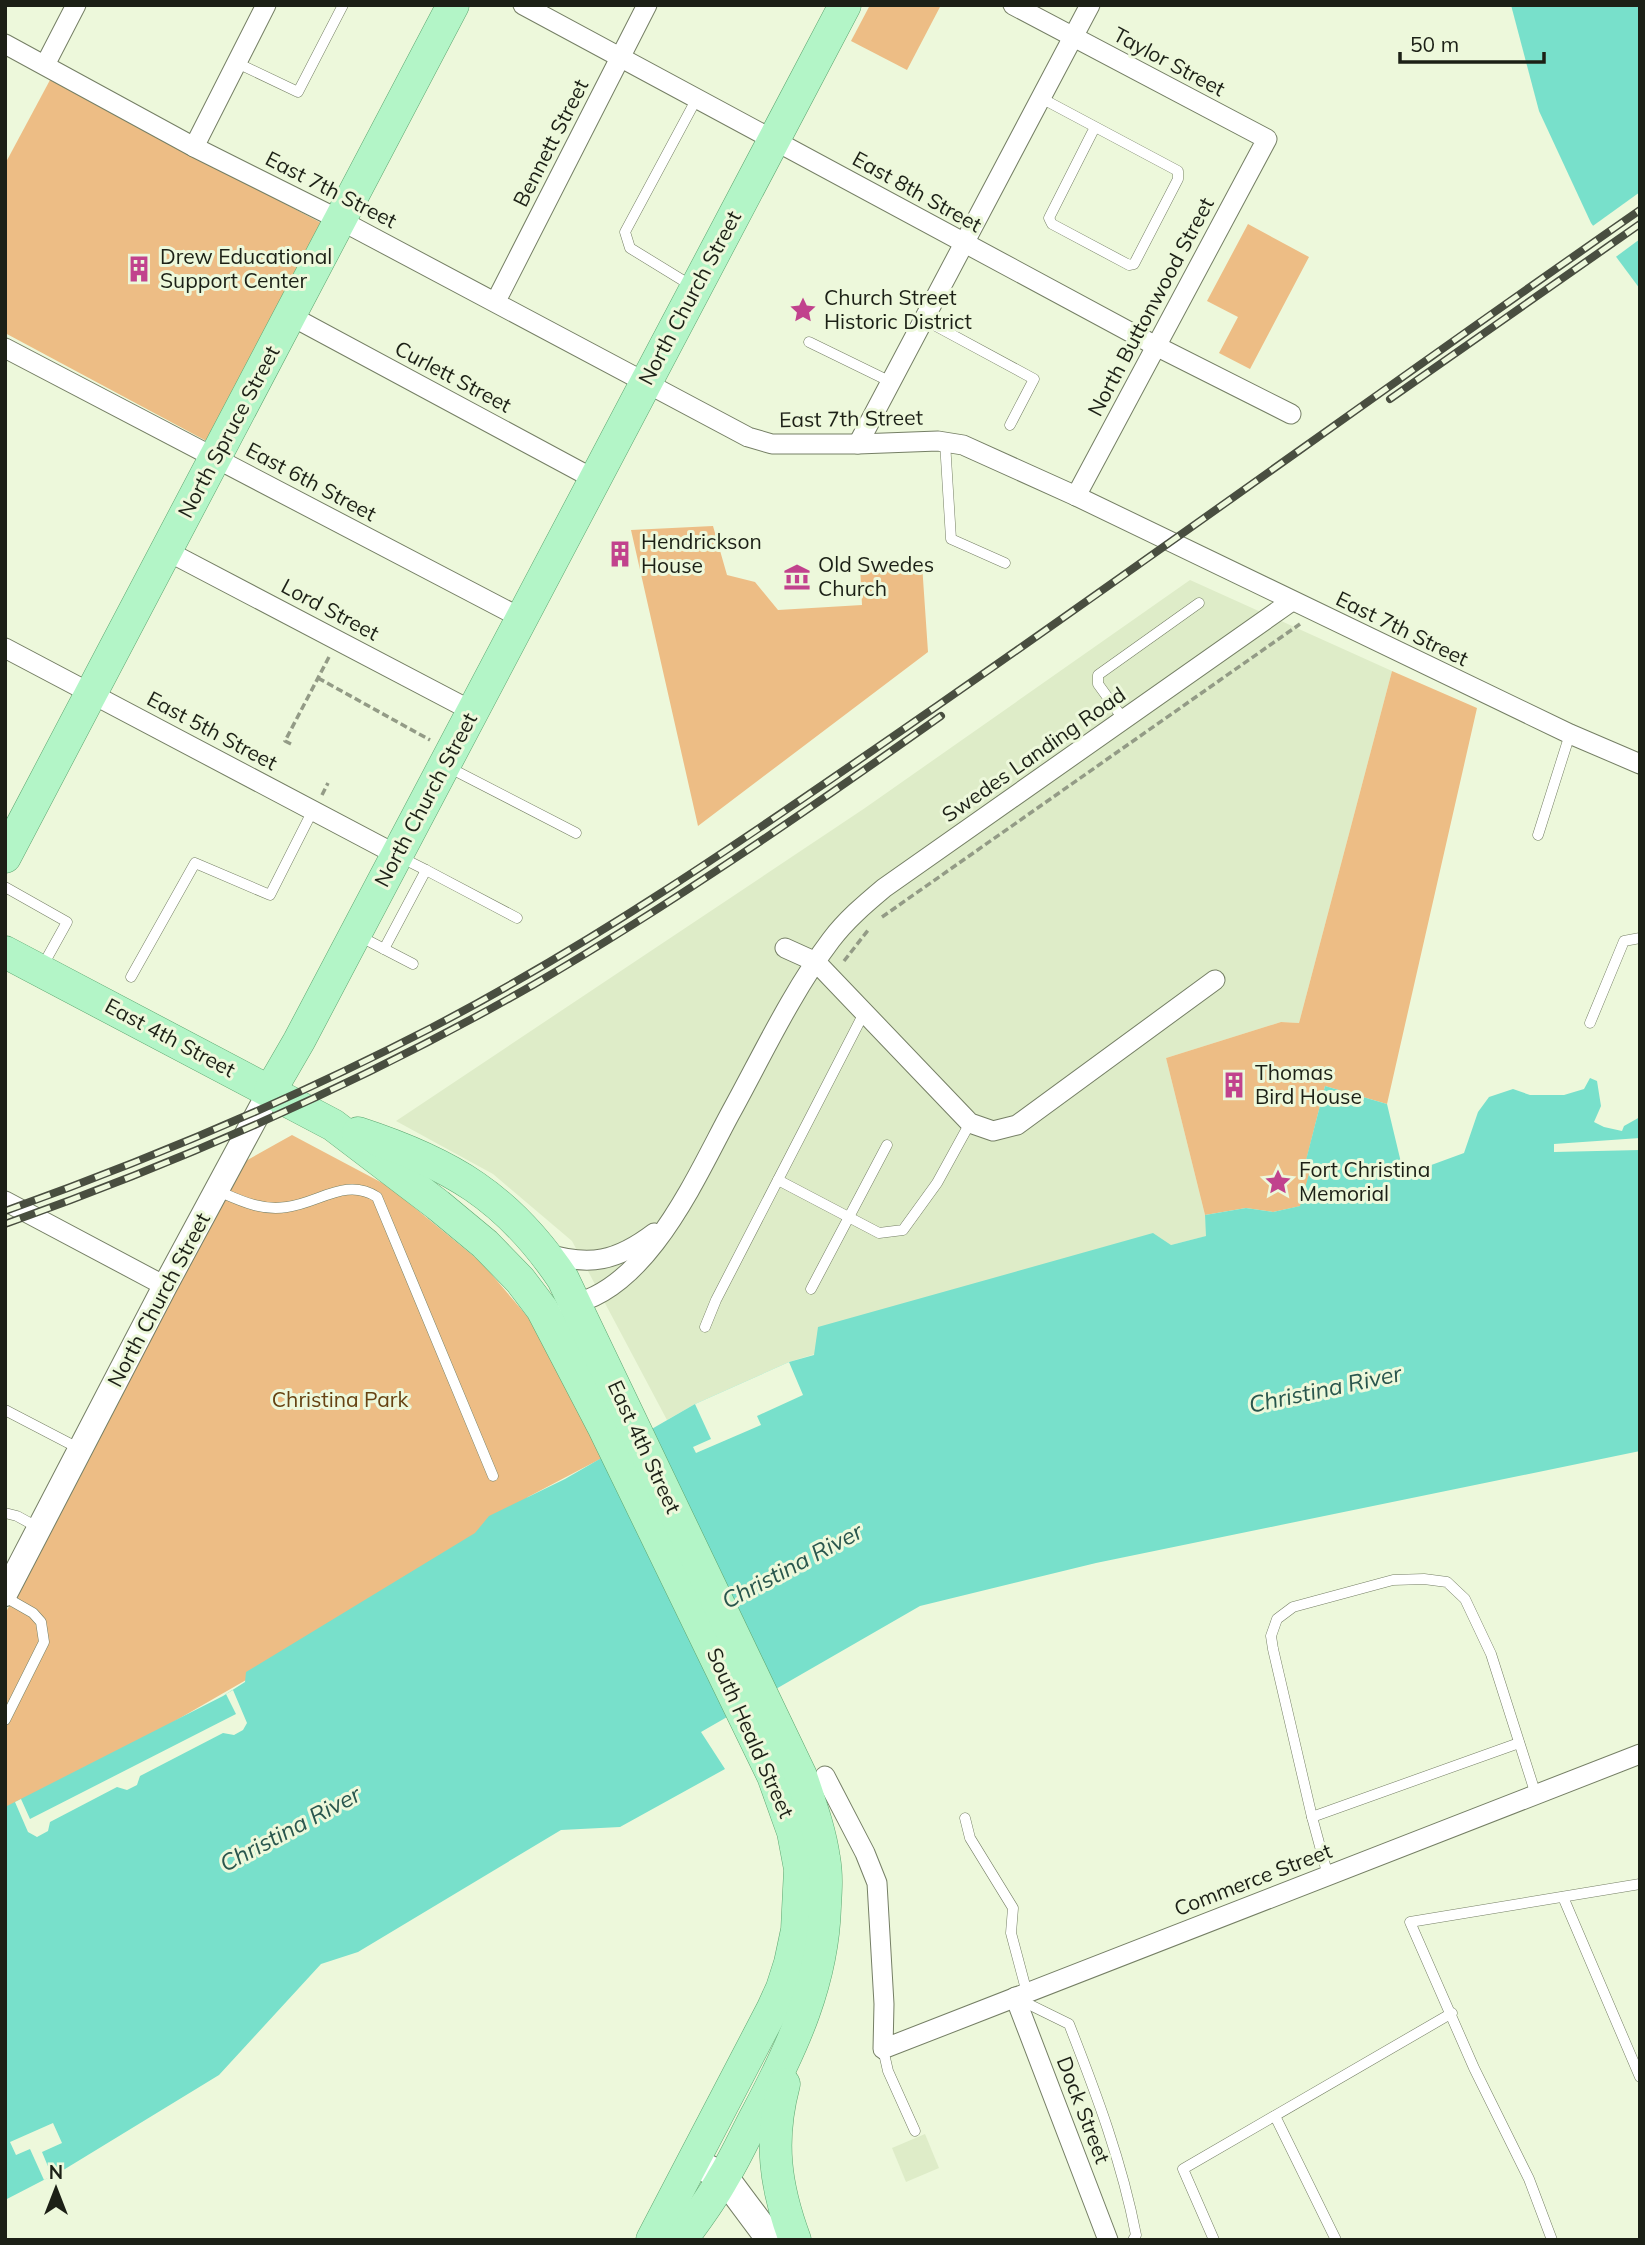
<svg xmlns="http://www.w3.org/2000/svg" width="1645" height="2245" viewBox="0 0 1645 2245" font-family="Mulish,sans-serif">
<rect width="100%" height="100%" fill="#edf8db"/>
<!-- built -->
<g fill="#deecc8">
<path d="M1190 580 1392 671 1299 1023 1281 1022 1166 1058 1205 1215 1207 1236 1171 1245 789 1362 695 1404 667 1420 572 1241 493 1174 396 1121 865 808Z"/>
<path d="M925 2134 939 2168 906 2182 892 2148Z"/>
</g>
<!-- green -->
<g fill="#edbd85">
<path d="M870 5H941L907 70 851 41Z"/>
<path d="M50 80 327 226 212 444 5 333V164Z"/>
<path d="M1248 224 1309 257 1250 369 1219 353 1238 317 1207 301Z"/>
<path d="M713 526 727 575 755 582 778 610 862 605 860 566 922 564 928 652 698 826 631 530Z"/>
<path d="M1392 671 1477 708 1387 1104 1325 1086 1306 1161 1312 1163 1301 1206 1273 1212 1246 1208 1205 1215 1166 1058 1281 1022 1299 1023Z"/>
<path d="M292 1135 388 1186 482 1263 549 1342 604 1457 528 1497 477 1547 5 1819V1614L242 1163Z"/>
</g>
<!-- water -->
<g fill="#78e0cb">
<path d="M1511 5H1640V289L1591 223 1539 111Z"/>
<path d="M1590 1078 1597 1081 1601 1106 1594 1122 1604 1127 1622 1131 1624 1126 1640 1117V1451L1096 1563 920 1606 701 1732 725 1769 620 1827 561 1830 358 1952 321 1964 219 2075 65 2169 5 2200V1807L223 1696 245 1682 246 1672 475 1533 489 1516 565 1479 695 1404 789 1362 814 1355 818 1327 1153 1233 1171 1245 1206 1236 1205 1215 1246 1208 1273 1212 1300 1206 1312 1163 1306 1160 1325 1086 1387 1104 1404 1175 1464 1153 1478 1112 1489 1097 1513 1089 1530 1095H1564L1584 1089Z"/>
</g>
<!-- pier -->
<g fill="#edf8db">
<path d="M1640 192V239L1613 259 1590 228Z"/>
<path d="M1640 1138V1150L1554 1152V1144Z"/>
<path d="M789 1362 803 1395 757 1416 761 1425 696 1453 693 1447 711 1439 695 1404Z"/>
<path d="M233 1690 247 1723 243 1730 234 1735 223 1733 140 1776 137 1785 127 1790 117 1787 50 1822 48 1831 37 1837 28 1832 15 1802 21 1799 30 1819 236 1714 226 1694Z"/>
<path d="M53 2123 62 2143 42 2152 52 2176 44 2180 30 2149 16 2155 10 2142Z"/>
</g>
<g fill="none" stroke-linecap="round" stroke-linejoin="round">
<!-- service casing -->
<g stroke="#757f65" stroke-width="11">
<g id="service">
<path d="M237 63 298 92 343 5"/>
<path d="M1041 98 1178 171V179L1134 264 1129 265 1052 224 1049 218 1095 127"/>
<path d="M692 286 630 248 625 232 697 98"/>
<path d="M923 319 1034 379 1010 425"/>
<path d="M809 342 891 382"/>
<path d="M945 442 951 539 1005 563"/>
<path d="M1124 720 1098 684V675L1199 603"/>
<path d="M448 767 576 833"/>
<path d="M1538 835 1570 734"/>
<path d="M426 870 517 918"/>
<path d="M5 887 67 922 42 967"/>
<path d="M359 936 413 964"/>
<path d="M384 949 426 870 400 857"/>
<path d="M131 977 195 863 270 895 313 810"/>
<path d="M1590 1023 1624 941 1640 938"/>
<path d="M778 1180 879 1233 903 1230 937 1183 970 1123"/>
<path d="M218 1191C241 1201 261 1211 287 1207 319 1203 346 1177 377 1197L493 1476"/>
<path d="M811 1289 887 1145"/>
<path d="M705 1327 716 1300 864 1013"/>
<path d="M5 1410 80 1449"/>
<path d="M5 1513 17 1516 39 1528"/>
<path d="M5 1597 33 1613 41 1622 44 1642 5 1720"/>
<path d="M1312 1817 1273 1649 1271 1636 1277 1619 1293 1607 1393 1580 1424 1579 1447 1582 1465 1599 1491 1654 1536 1795"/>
<path d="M965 1818 970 1838 1013 1908 1011 1933 1027 1993"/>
<path d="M1328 1876 1312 1817 1519 1743"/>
<path d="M1563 1897 1640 2077"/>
<path d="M1016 1998 1069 2024C1096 2093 1122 2162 1136 2235L1133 2240"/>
<path d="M883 2049 888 2071 915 2131"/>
<path d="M1275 2116 1336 2240"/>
<path d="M1214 2240 1183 2169 1452 2013"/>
<path d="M1552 2240 1529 2179 1474 2068 1410 1922 1640 1884"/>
</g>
</g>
<!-- minor casing -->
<g stroke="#757f65" stroke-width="21">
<g id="minor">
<path d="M523 5 1156 346 1291 414"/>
<path d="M1013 5 1267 139 1076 496"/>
<path d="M5 44 194 147 340 220 748 437 772 444H858L938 441 963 445 1076 496 1570 734 1640 764"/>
<path d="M45 65 76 5"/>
<path d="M194 147 266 5"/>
<path d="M496 301 647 5"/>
<path d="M291 316 594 479"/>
<path d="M5 348 521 618"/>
<path d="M858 444 1090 5"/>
<path d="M167 551 472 711"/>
<path d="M5 648 397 855"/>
<path d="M785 948 816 962 970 1123 993 1131 1017 1125 1215 980"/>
<path d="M5 1201 165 1286"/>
<path d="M545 1253C590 1267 617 1261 654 1233"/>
<path d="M567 1305C646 1293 696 1177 730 1114 762 1056 791 993 831 940 846 920 865 904 884 888L1292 601"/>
<path d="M825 1776 865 1853 877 1883 884 2004 883 2049 1640 1754"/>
<path d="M1015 1997 1108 2240"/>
</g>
</g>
<!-- tertiary casing -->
<g stroke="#757f65" stroke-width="26">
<path id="tertiary" d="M5 1594 165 1286 270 1091"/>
</g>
<!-- secondary casing -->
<g stroke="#757f65" stroke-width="30">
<path id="secondary" d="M706 2168 724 2177 771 2240"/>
</g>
<!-- primary casing -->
<g stroke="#5da670" stroke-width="33">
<g id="primary">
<path d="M5 857 453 5"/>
<path d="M5 952 333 1125 438 1205 485 1244 520 1280 542 1309 603 1426 773 1776 793 1832 800 1869 797 1930 790 1963 782 1988 772 2010 652 2240"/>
<path d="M270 1091 299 1041 845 5"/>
<path d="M358 1133C450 1163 508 1197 563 1279L801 1776C810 1803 820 1830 824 1858 827 1874 826 1890 825 1906 823 1981 793 2046 758 2112 746 2134 736 2157 723 2178 711 2200 696 2220 681 2240"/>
<path d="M784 2084C769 2141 775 2186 795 2240"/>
</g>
</g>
<!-- path -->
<g stroke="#939b86" stroke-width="3.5" stroke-dasharray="7 3.5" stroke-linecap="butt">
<path d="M318 678 430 740"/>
<path d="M291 744 285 741 329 657"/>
<path d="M322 795 328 783"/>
<path d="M882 917 1300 624"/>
<path d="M844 961 869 929"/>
</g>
<!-- service -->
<use href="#service" stroke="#fff" stroke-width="10"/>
<!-- minor -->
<use href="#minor" stroke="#fff" stroke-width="19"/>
<!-- tertiary -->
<use href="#tertiary" stroke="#fff" stroke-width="24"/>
<!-- secondary -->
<use href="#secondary" stroke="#fff" stroke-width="28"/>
<!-- primary -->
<use href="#primary" stroke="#b3f5c7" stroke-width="32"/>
<!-- rail casing -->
<g stroke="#494e40" stroke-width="8">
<g id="rail">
<path d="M1390 399 1640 224"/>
<path d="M5 1211C151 1159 293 1099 431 1028 609 935 772 820 937 706 1172 543 1404 374 1640 210"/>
<path d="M5 1224C188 1159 365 1081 533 985 674 903 808 810 941 716"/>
</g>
</g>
<!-- rail -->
<use href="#rail" stroke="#edf8db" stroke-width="5" stroke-dasharray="16" stroke-linecap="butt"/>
</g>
<!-- icons -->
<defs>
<g id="building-bare" transform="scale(2.1)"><path d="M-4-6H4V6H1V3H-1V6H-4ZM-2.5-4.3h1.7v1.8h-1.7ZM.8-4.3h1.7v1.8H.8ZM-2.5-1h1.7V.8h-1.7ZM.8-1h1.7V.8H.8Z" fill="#c1428d" stroke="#edf8db" stroke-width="2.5" paint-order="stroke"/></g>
<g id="sight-bare" transform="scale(2.1)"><path d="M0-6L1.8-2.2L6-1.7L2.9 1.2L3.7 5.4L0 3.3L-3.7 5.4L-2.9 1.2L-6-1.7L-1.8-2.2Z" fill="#c1428d" stroke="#edf8db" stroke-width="2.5" paint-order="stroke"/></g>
<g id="museum-bare" transform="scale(2.1)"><path d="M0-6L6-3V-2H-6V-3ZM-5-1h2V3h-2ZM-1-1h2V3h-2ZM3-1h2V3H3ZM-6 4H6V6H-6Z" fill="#c1428d" stroke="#edf8db" stroke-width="2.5" paint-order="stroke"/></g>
</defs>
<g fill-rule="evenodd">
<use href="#building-bare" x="139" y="269"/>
<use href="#sight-bare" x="803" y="310"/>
<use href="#building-bare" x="620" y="554"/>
<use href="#museum-bare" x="797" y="577"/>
<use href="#building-bare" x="1234" y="1085"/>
<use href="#sight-bare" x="1278" y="1182"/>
</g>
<g text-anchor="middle" stroke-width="6" stroke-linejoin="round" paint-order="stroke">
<!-- street labels -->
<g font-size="21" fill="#1c2016" stroke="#edf8db">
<text transform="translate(1169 62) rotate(28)" y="7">Taylor Street</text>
<text transform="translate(551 143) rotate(-63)" y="7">Bennett Street</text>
<text transform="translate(331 190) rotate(27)" y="7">East 7th Street</text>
<text transform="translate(917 192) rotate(29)" y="7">East 8th Street</text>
<text transform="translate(690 298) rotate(-62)" y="7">North Church Street</text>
<text transform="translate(1151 307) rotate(-62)" y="7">North Buttonwood Street</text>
<text transform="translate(453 377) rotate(28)" y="7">Curlett Street</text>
<text transform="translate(851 419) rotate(-1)" y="7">East 7th Street</text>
<text transform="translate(229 432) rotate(-62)" y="7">North Spruce Street</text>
<text transform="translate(311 482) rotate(28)" y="7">East 6th Street</text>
<text transform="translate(330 610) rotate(28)" y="7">Lord Street</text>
<text transform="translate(1402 629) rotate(26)" y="7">East 7th Street</text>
<text transform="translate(212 731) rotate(28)" y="7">East 5th Street</text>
<text transform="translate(1034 755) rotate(-35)" y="7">Swedes Landing Road</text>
<text transform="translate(426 800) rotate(-62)" y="7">North Church Street</text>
<text transform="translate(170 1038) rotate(28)" y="7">East 4th Street</text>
<text transform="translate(159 1300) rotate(-62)" y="7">North Church Street</text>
<text transform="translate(644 1447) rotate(65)" y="7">East 4th Street</text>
<text transform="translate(750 1733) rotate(66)" y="7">South Heald Street</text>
<text transform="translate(1253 1880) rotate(-21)" y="7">Commerce Street</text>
<text transform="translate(1083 2110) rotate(69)" y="7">Dock Street</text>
</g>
<!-- poi labels -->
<g font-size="21" fill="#1c2016" stroke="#edf8db" text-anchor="start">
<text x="160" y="264">Drew Educational<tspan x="160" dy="24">Support Center</tspan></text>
<text x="824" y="305">Church Street<tspan x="824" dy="24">Historic District</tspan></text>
<text x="641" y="549">Hendrickson<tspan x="641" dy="24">House</tspan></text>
<text x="818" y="572">Old Swedes<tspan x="818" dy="24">Church</tspan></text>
<text x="1255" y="1080">Thomas<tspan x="1255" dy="24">Bird House</tspan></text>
<text x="1299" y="1177">Fort Christina<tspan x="1299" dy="24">Memorial</tspan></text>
</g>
<!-- park labels -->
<g font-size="21" fill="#664212" stroke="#edf8db">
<text x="340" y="1407">Christina Park</text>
</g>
<!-- water labels -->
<g font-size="23" font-style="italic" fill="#29564d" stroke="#edf8db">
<text transform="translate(1325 1389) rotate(-12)" y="8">Christina River</text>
<text transform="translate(792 1566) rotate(-28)" y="8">Christina River</text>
<text transform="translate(290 1829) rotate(-28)" y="8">Christina River</text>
</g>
</g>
<!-- border -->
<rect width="1645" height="2245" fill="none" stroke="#1c2016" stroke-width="14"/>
<!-- north arrow -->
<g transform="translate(56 2189)" stroke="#edf8db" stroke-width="5" paint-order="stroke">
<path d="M0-5L12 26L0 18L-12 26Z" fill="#1c2016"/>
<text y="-10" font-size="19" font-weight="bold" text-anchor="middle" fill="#1c2016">N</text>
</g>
<!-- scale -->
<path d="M1400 52v10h144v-10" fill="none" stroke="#1c2016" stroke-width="3.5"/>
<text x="1410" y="52" font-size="21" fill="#1c2016" stroke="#edf8db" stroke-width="5" paint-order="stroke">50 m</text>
</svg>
